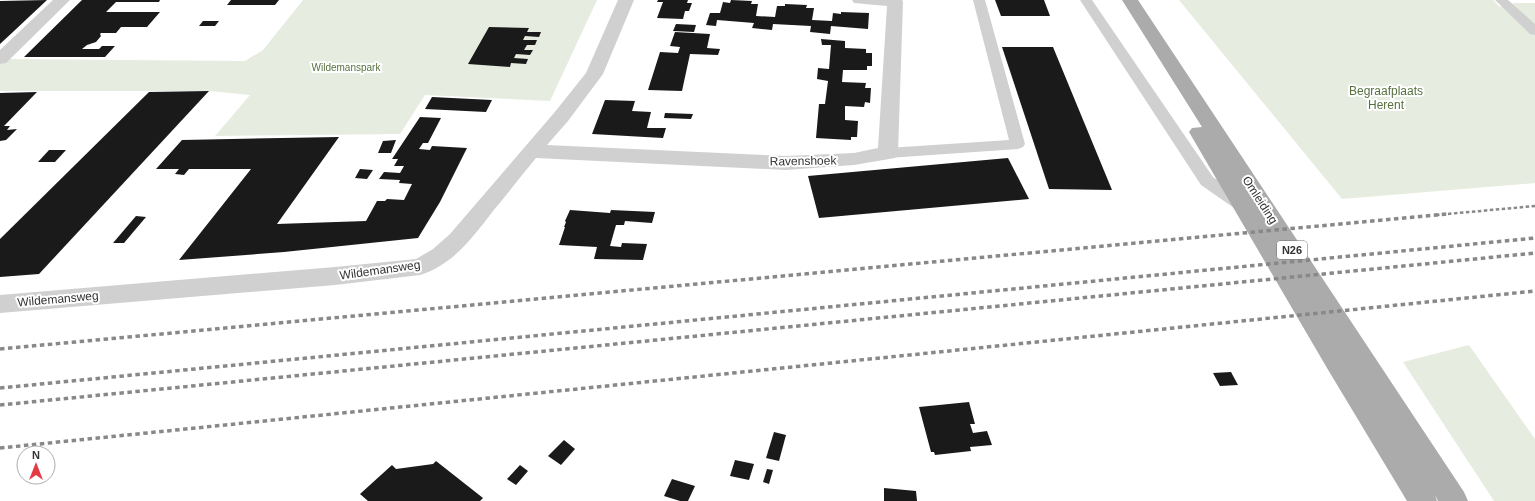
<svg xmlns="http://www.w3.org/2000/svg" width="1535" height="501" viewBox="0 0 1535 501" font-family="Arial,sans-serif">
<rect width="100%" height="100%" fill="#fff"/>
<!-- green -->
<g fill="#e6ecdf">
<path d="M303 0H597L550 101 425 95 400 134 215 136 250 95 209 91H0V64L5 59 245 61 263 50Z"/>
<path d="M1179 0H1493L1500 7 1515 3H1535V183L1342 199Z"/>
<path d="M1469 345 1535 439V501H1494L1403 362Z"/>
</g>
<!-- building -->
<g fill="#1a1a1a">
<path d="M47 0 14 31 0 44V1Z"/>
<path d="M82 0H160L159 2H116L106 12H160L147 27H121L116 33H101L100 34 101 36 96 42 87 45 82 49H99L102 46H115L105 57H24Z"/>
<path d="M231 0H279L275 5H227Z"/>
<path d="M658 0H688L687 3H692L689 11H685L683 19 657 18 663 2H657Z"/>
<path d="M731 0 752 1 751 4H758L756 16 775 17 777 6H785V4L807 5 806 8H814L812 20 832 21 833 13 841 14V12L869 13 868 29 831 26 830 34 810 32 811 26 773 24 772 30 752 28 754 23 717 20 716 26 706 25 710 13H720L723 2 730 3Z"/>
<path d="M995 0H1044L1050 16H1001Z"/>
<path d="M203 21H219L215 26H199Z"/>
<path d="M676 24 696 25 694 32 673 31Z"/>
<path d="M489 27 529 28 527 32H541L539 37 525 36 523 40H537L535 45H527L524 50H533L530 55 516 54 514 58 528 59 526 64 511 63 510 67 468 64Z"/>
<path d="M675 32 710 34 707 48 720 49 718 55 690 54 682 91 648 90 660 52 678 53 680 47 670 46Z"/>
<path d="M821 39 845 41V48L866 49V53H872V66H867V70H843L842 82 866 83 865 88H871L870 103 865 102 864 107 845 106V120L858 121 857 137H851V140L816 138 819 104H825L828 81 817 79 818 68 829 69 831 45H822Z"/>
<path d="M1002 47H1053L1112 190 1049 189Z"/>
<path d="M209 91 39 274 0 277V239L149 92Z"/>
<path d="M37 92 4 126H10L7 130 17 129 6 140 0 141V93Z"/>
<path d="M432 97 492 100 486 112 425 109Z"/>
<path d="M605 100 635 101 632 111 651 112 647 128H666L663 138 592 134Z"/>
<path d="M665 113 693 114 691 119 664 118Z"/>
<path d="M420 117 441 118 428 143H423L419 149 430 150 432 146 467 148 440 202 418 238 284 252 179 260 251 169H189L184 175 175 174 179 169H156L182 140 339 137 277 224 366 221 377 201H385L387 199 404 200 412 184 399 183 400 180 379 179 384 172 400 173 404 166H394L398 159H392Z"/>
<path d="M396 140 391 153H378L383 141Z"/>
<path d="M49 150H66L55 162H38Z"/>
<path d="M1008 158 1029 199 819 218 808 176Z"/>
<path d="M360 169 373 170 367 179 355 178Z"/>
<path d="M570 210 610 213 611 210 655 212 652 223 625 221 624 225H616L610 246 621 247 622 243 647 244 643 260 594 259 597 247 559 245 565 227H564L566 222 565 221Z"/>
<path d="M136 216 146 217 124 243H113Z"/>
<path d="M1231 372 1238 385 1220 386 1213 373Z"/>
<path d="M969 402 975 424H970L973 433 987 431 992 445 970 447 971 451 935 455 934 452H931L919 407Z"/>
<path d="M774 432 786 435 779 461 766 458Z"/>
<path d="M564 440 575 449 561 465 548 456Z"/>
<path d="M735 460 754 464 749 480 730 476Z"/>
<path d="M436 461 483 498 480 501H368L360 494 392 465 396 469 433 464Z"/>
<path d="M520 465 528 471 516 485 507 479Z"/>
<path d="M767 469 773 470 769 484 763 482Z"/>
<path d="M672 479 695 486 688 501H680L664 496Z"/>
<path d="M884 488 916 491 917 501H884Z"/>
</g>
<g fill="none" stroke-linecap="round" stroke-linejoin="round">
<!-- service -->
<g fill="#d0d0d0" fill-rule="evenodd">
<path d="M973 0H985L1025 144 1023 147 1018 149 888 158 883 156 880 153 883 150 888 148 1009 140Z"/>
<path d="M1080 0H1092L1213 177 1249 202 1251 206 1249 210 1243 212 1237 210 1201 185Z"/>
<path d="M1495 0H1508L1535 24V35L1530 34Z"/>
</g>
<!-- minor -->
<g fill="#d0d0d0" fill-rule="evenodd">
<path d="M53 0H70L6 63 0 64V50Z"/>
<path d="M618 0H634L603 74 568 121 547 145 786 156 854 153 878 148 887 6 854 3 852 0H902L903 2 898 153 895 158 854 165 786 170 536 158C522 175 508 193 493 211 473 237 453 265 420 275L335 285 0 313V295L335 267 416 259 433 249 450 234 554 113 586 73Z"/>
</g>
<!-- primary -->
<path fill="#ababab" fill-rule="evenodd" d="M1122 0H1138L1464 492 1468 501H1438L1435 495 1437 501H1407L1327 368 1189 132 1192 128 1202 127Z"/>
<!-- rail-far1 -->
<path stroke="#888" stroke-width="2.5" stroke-dasharray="3.5 2.5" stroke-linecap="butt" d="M1436 215 1535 206"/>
<!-- rail -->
<g stroke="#888" stroke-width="3.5" stroke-dasharray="4.5 3.5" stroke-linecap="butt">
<path d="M0 349 1447 214"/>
<path d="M0 388 1535 238"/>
<path d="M0 405 1535 253"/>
<path d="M0 448 1535 291"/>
</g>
</g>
<g text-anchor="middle" stroke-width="4" stroke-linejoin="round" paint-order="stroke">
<!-- far-park labels -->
<g font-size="10" fill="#56703f" stroke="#fff">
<text x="346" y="71">Wildemanspark</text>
</g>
<!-- shield labels -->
<rect fill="#fff" stroke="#707070" stroke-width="1" x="1277" y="241" width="30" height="18" rx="3"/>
<g font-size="11" font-weight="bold" fill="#333">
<text x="1292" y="254">N26</text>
</g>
<!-- park labels -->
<g font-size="12" fill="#56703f" stroke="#fff">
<text x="1386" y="95">Begraafplaats<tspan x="1386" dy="14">Herent</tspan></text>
</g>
<!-- street labels -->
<g font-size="12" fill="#333" stroke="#fff">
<text transform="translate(803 161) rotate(-1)" y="4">Ravenshoek</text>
<text transform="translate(1260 200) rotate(57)" y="4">Omleiding</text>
<text transform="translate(380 270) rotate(-8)" y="4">Wildemansweg</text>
<text transform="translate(58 299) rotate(-5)" y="4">Wildemansweg</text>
</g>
</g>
<!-- north arrow -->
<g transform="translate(36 465)"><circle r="19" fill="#ffffff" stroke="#adadad"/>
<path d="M0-3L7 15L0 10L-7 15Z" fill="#e63946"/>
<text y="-6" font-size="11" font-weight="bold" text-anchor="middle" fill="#333333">N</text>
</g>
</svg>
